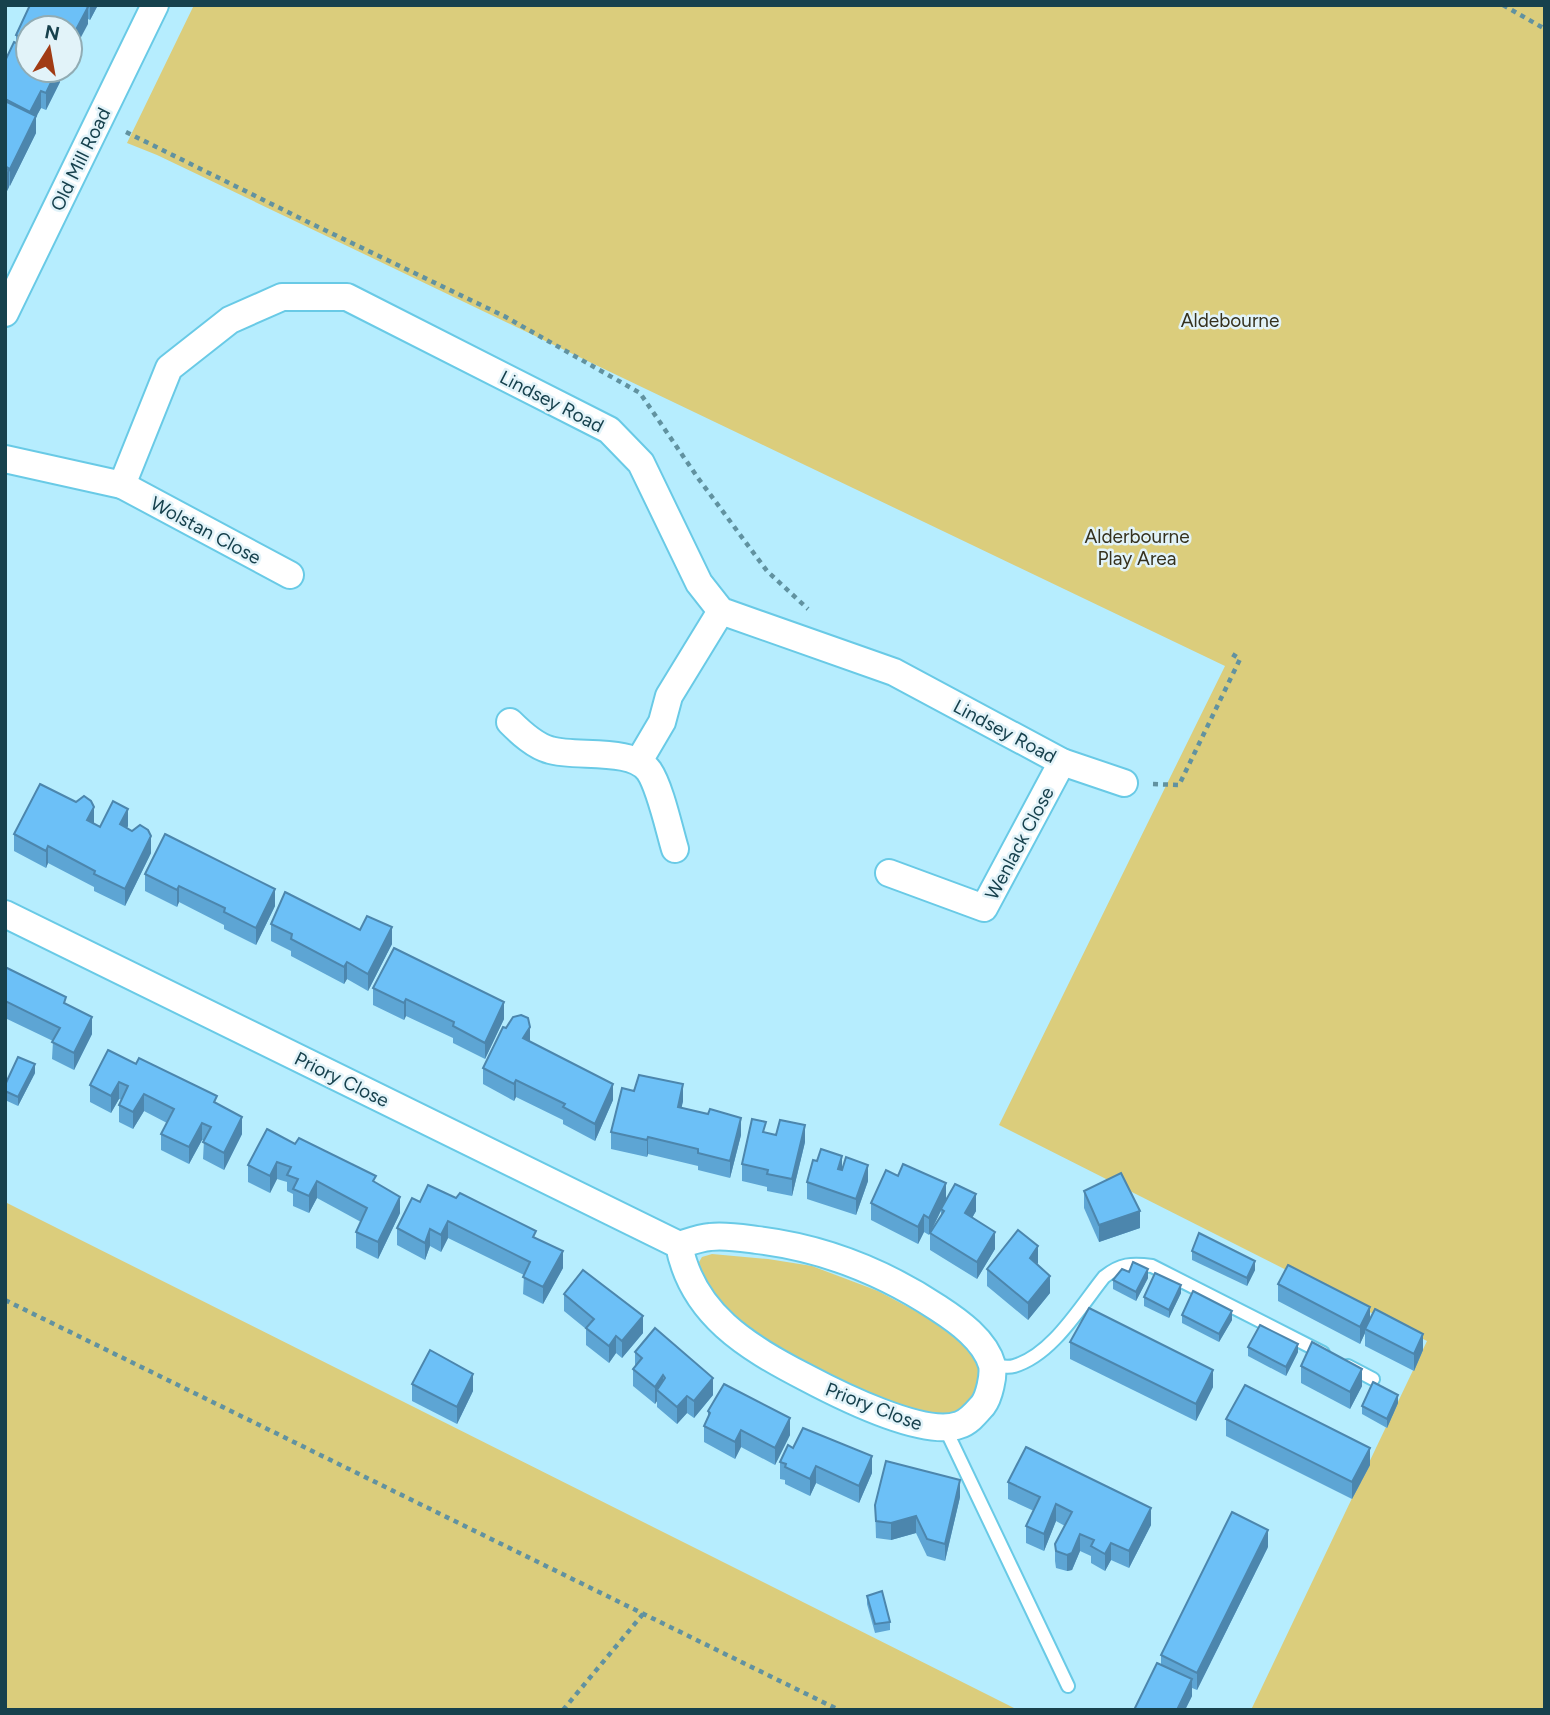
<svg xmlns="http://www.w3.org/2000/svg" width="1550" height="1715" viewBox="0 0 1550 1715" font-family="Figtree,sans-serif">
<rect width="100%" height="100%" fill="#b6edfe"/>
<!-- green -->
<g fill="#dbcd7c">
<path d="M194 5H1545V1710H1251L1427 1341 999 1125 1225 666 157 155 127 143Z"/>
<path d="M5 1202 1018 1710H5Z"/>
<path d="M712 1254 768 1259 812 1266 878 1291 927 1317 967 1347 979 1362 983 1394 953 1422 885 1409 758 1340 718 1302 696 1267 702 1257Z"/>
</g>
<g fill="none" stroke-linecap="round" stroke-linejoin="round">
<!-- lane casing -->
<g stroke="#69cae6" stroke-width="16">
<g id="lane">
<path d="M992 1365C999 1366 1007 1368 1014 1366 1052 1355 1080 1307 1104 1277 1120 1264 1132 1263 1152 1266L1323 1353"/>
<path d="M1348 1366 1373 1379"/>
<path d="M945 1428 1068 1686"/>
</g>
</g>
<!-- street casing -->
<g stroke="#69cae6" stroke-width="30">
<g id="street">
<path d="M5 313 155 5"/>
<path d="M5 459 122 485 169 368 230 320 282 297H347L609 430 641 463 699 583 721 611 894 672 1062 762 1124 783"/>
<path d="M122 485 290 575"/>
<path d="M510 722C521 733 535 746 550 750 576 758 632 747 649 771 660 787 669 829 675 849"/>
<path d="M639 761 662 722 669 696 721 611"/>
<path d="M889 873 984 908 1062 762"/>
<path d="M5 914 679 1245C689 1242 699 1238 710 1237 725 1235 742 1238 757 1240 824 1248 882 1271 938 1308 958 1321 985 1340 992 1365 994 1376 989 1397 983 1405 976 1413 969 1422 959 1425 924 1438 837 1394 805 1377 747 1347 692 1314 679 1245"/>
</g>
</g>
<!-- path -->
<g stroke="#6192a0" stroke-width="4.5" stroke-dasharray="5 5" stroke-linecap="butt">
<path d="M1503 5 1545 29"/>
<path d="M126 132 308 222 504 316 640 393 698 478 767 571 808 609"/>
<path d="M1153 784 1179 785 1240 659 1232 654"/>
<path d="M5 1300 839 1710"/>
<path d="M563 1710 643 1614"/>
</g>
<!-- lane -->
<use href="#lane" stroke="#fff" stroke-width="12"/>
<!-- street -->
<use href="#street" stroke="#fff" stroke-width="26"/>
</g>
<!-- wall -->
<g fill="#5da5d4">
<path d="M30 5H98L90 20 88 19V24L28 28V70H64L62 74 60 73V82L46 110 41 108 36 117V133L5 195V61L16 43V35Z"/>
<path d="M94 823 100 827 128 826 127 828 151 853 125 906 94 891V887L48 863 46 868 14 851V834Z"/>
<path d="M145 874 275 906 256 945 224 929V925L179 902 177 907 145 891Z"/>
<path d="M271 924 360 930 392 944 368 991 347 979 344 984 291 956V951L271 941Z"/>
<path d="M5 967 66 1004 92 1034 74 1070 52 1059 53 1041 5 1018Z"/>
<path d="M373 988 504 1019 485 1059 453 1043V1038L406 1016 404 1020 373 1005Z"/>
<path d="M530 1041 613 1100 595 1141 563 1124V1120L516 1097 514 1101 483 1084V1068Z"/>
<path d="M108 1050 217 1104 242 1134 224 1170 203 1159 204 1140H202L189 1164 161 1150V1134L167 1123 144 1111 133 1129 119 1122V1105L122 1100 119 1099 111 1113 90 1102V1085Z"/>
<path d="M35 1073 18 1106 5 1100V1085Z"/>
<path d="M634 1091 683 1101 681 1108 741 1135 730 1178 698 1170V1166L648 1154 647 1157 611 1149V1132Z"/>
<path d="M805 1142 792 1196 767 1191V1187L742 1181V1164Z"/>
<path d="M295 1144 376 1183 400 1213 378 1259 356 1248V1232L361 1222 317 1198 309 1213 293 1206V1194L287 1191V1182L277 1179 270 1193 248 1182V1165Z"/>
<path d="M842 1156V1170L868 1181 856 1215 807 1199V1182L817 1161Z"/>
<path d="M1084 1191 1140 1228 1099 1242 1084 1208Z"/>
<path d="M946 1201 976 1211 972 1218 995 1249 977 1279 930 1250V1233L941 1217V1211L929 1235 924 1232 918 1244 871 1220V1203Z"/>
<path d="M420 1202 536 1239 563 1268 543 1304 523 1294 524 1275 448 1238 441 1252 430 1246 425 1260 397 1245V1228Z"/>
<path d="M1192 1251 1255 1270 1247 1286 1192 1260Z"/>
<path d="M1038 1263 1037 1264 1050 1293 1028 1320 987 1286V1269Z"/>
<path d="M1148 1278 1136 1301 1113 1289V1280Z"/>
<path d="M1278 1284 1370 1319 1423 1350 1414 1371 1365 1346V1333L1360 1344 1278 1301Z"/>
<path d="M1181 1293 1169 1318 1144 1306V1297Z"/>
<path d="M564 1294 643 1333 622 1358 616 1353 609 1363 586 1345V1329L564 1311Z"/>
<path d="M1182 1315 1232 1320 1219 1342 1182 1323Z"/>
<path d="M1070 1342 1213 1387 1196 1421 1070 1359Z"/>
<path d="M1248 1347 1298 1352 1286 1376 1248 1356Z"/>
<path d="M635 1352 713 1395 694 1418 687 1413 677 1424 657 1407V1401L655 1404 633 1386V1369L635 1366Z"/>
<path d="M1301 1366 1362 1386 1350 1409 1301 1383Z"/>
<path d="M412 1384 473 1391 457 1424 412 1401Z"/>
<path d="M1398 1403 1387 1428 1362 1414V1406Z"/>
<path d="M708 1411 790 1435 775 1465 741 1447 735 1459 704 1442V1426L708 1417Z"/>
<path d="M1226 1419 1370 1465 1352 1499 1226 1436Z"/>
<path d="M793 1448 872 1473 859 1503 816 1483 810 1496 785 1484V1480L780 1479V1462Z"/>
<path d="M1008 1482 1151 1525 1129 1568 1111 1560 1105 1571 1091 1563V1556L1080 1551 1072 1570 1067 1571 1056 1568 1055 1561V1544L1065 1526 1056 1521 1044 1551 1026 1543V1526L1034 1511 1008 1499Z"/>
<path d="M960 1497 945 1561 927 1556 916 1533 891 1540 876 1538 875 1505Z"/>
<path d="M1268 1547 1197 1690 1192 1688V1696L1185 1710H1134L1161 1665V1655Z"/>
<path d="M867 1596 890 1622V1630L875 1633 867 1604Z"/>
</g>
<!-- shaded-wall -->
<g fill="#4c86ad">
<path d="M90 5H98L90 20Z"/>
<path d="M88 7V24L70 58V41Z"/>
<path d="M57 70H60V82L46 110V93Z"/>
<path d="M41 91V108L36 117V133L10 186V169L30 128V112Z"/>
<path d="M9 170V187L5 195V178Z"/>
<path d="M94 807V824L87 820Z"/>
<path d="M128 809V826L120 841V824Z"/>
<path d="M151 836V853L125 906V889Z"/>
<path d="M48 846V863L46 868V851Z"/>
<path d="M179 886V902L177 907V890Z"/>
<path d="M275 889V906L256 945V928Z"/>
<path d="M392 927V944L368 991V974Z"/>
<path d="M347 962V979L344 984V967Z"/>
<path d="M406 999V1016L404 1020V1003Z"/>
<path d="M504 1002V1019L485 1059V1043Z"/>
<path d="M92 1017V1034L74 1070V1053Z"/>
<path d="M530 1027V1044L523 1038Z"/>
<path d="M35 1064V1073L18 1106V1097Z"/>
<path d="M516 1080V1097L514 1101V1084Z"/>
<path d="M119 1082V1099L111 1113V1096Z"/>
<path d="M613 1084V1100L595 1141V1124Z"/>
<path d="M683 1084V1101L678 1124V1107Z"/>
<path d="M144 1094V1111L133 1129V1112Z"/>
<path d="M242 1117V1134L224 1170V1153Z"/>
<path d="M741 1118V1135L730 1178V1161Z"/>
<path d="M202 1123V1140L189 1164V1147Z"/>
<path d="M805 1125V1142L792 1196V1179Z"/>
<path d="M648 1137V1154L647 1157V1140Z"/>
<path d="M842 1156V1172L838 1169Z"/>
<path d="M277 1162V1179L270 1193V1176Z"/>
<path d="M868 1165V1181L856 1215V1199Z"/>
<path d="M317 1181V1198L309 1213V1196Z"/>
<path d="M946 1183V1200L929 1235V1218Z"/>
<path d="M976 1194V1211L965 1230V1213Z"/>
<path d="M400 1197V1213L378 1259V1242Z"/>
<path d="M1140 1211V1228L1099 1242V1225Z"/>
<path d="M924 1215V1232L918 1244V1227Z"/>
<path d="M448 1221V1238L441 1252V1235Z"/>
<path d="M430 1229V1246L425 1260V1243Z"/>
<path d="M995 1232V1249L977 1279V1262Z"/>
<path d="M1038 1246V1263L1030 1275V1258Z"/>
<path d="M563 1251V1268L543 1304V1287Z"/>
<path d="M1255 1261V1270L1247 1286V1278Z"/>
<path d="M1148 1269V1278L1136 1301V1292Z"/>
<path d="M1050 1276V1293L1028 1320V1303Z"/>
<path d="M1181 1285V1293L1169 1318V1310Z"/>
<path d="M1370 1307V1324L1365 1329V1333L1360 1344V1327Z"/>
<path d="M1232 1311V1320L1219 1342V1334Z"/>
<path d="M643 1316V1333L622 1358V1341Z"/>
<path d="M1423 1334V1350L1414 1371V1354Z"/>
<path d="M616 1336V1353L609 1363V1346Z"/>
<path d="M1298 1344V1352L1286 1376V1367Z"/>
<path d="M1362 1369V1386L1350 1409V1392Z"/>
<path d="M1213 1370V1387L1196 1421V1404Z"/>
<path d="M473 1374V1391L457 1424V1407Z"/>
<path d="M663 1375V1392L657 1390V1401L655 1404V1387Z"/>
<path d="M713 1378V1395L694 1418V1401Z"/>
<path d="M1398 1395V1403L1387 1428V1419Z"/>
<path d="M687 1396V1413L677 1424V1407Z"/>
<path d="M790 1418V1435L775 1465V1448Z"/>
<path d="M741 1430V1447L735 1459V1442Z"/>
<path d="M1370 1448V1465L1352 1499V1482Z"/>
<path d="M872 1456V1473L859 1503V1486Z"/>
<path d="M816 1466V1483L810 1496V1479Z"/>
<path d="M960 1480V1497L945 1561V1544Z"/>
<path d="M1056 1504V1521L1044 1551V1534Z"/>
<path d="M1151 1508V1525L1129 1568V1551Z"/>
<path d="M916 1516V1533L891 1540V1523Z"/>
<path d="M1268 1530V1547L1197 1690V1673Z"/>
<path d="M1080 1534V1551L1072 1570 1067 1571V1555Z"/>
<path d="M1111 1543V1560L1105 1571V1554Z"/>
<path d="M1192 1679V1696L1185 1710H1177Z"/>
</g>
<!-- building -->
<g fill="#6cc0f7" stroke="#4c86ad" stroke-width="2">
<path d="M30 5H84L88 7 70 41V28H28V41L16 35Z"/>
<path d="M14 42 28 49V70H57L46 93 41 91 30 112 5 99V61Z"/>
<path d="M5 101 36 116 10 169 5 166Z"/>
<path d="M5 169 9 170 5 178Z"/>
<path d="M40 784 76 802 84 796 91 801 94 807 87 820 100 827 113 801 128 809 120 824 132 831 140 825 148 830 151 836 125 889 94 874 95 871 48 846 46 851 14 834Z"/>
<path d="M165 834 275 889 256 928 224 912 225 908 179 886 177 890 145 874Z"/>
<path d="M285 892 360 930 367 916 392 927 368 974 347 962 344 967 291 939 292 934 271 924Z"/>
<path d="M394 948 504 1002 485 1043 453 1026 454 1022 406 999 404 1003 373 988Z"/>
<path d="M5 967 66 997 64 1003 92 1017 74 1053 52 1042 60 1028 5 1001Z"/>
<path d="M521 1015 528 1018 530 1027 523 1038 613 1084 595 1124 563 1107 565 1104 516 1080 514 1084 483 1068 503 1027 506 1028 513 1017Z"/>
<path d="M108 1050 136 1064 139 1058 217 1096 214 1102 242 1117 224 1153 203 1142 211 1127 202 1123 189 1147 161 1134 174 1109 144 1094 133 1112 119 1105 128 1086 119 1082 111 1096 90 1085Z"/>
<path d="M18 1057 35 1064 18 1097 5 1091V1085Z"/>
<path d="M639 1075 683 1084 678 1107 708 1114 710 1109 741 1118 730 1161 698 1153V1149L648 1137 647 1140 611 1132 622 1088 634 1091Z"/>
<path d="M752 1119 766 1122 763 1132 776 1135 780 1120 805 1125 792 1179 767 1174 768 1170 742 1164Z"/>
<path d="M267 1129 295 1144 299 1138 376 1176 373 1181 400 1197 378 1242 356 1232 367 1208 317 1181 309 1196 293 1189 298 1179 287 1175 291 1167 277 1162 270 1176 248 1165Z"/>
<path d="M821 1149 842 1156 838 1169 842 1170 846 1157 868 1165 856 1199 807 1182 813 1160 817 1161Z"/>
<path d="M903 1164 946 1183 929 1218 924 1215 918 1227 871 1203 886 1170 898 1176Z"/>
<path d="M1121 1173 1140 1211 1099 1225 1084 1191Z"/>
<path d="M955 1184 976 1194 965 1213 995 1232 977 1262 930 1233 944 1211 941 1209Z"/>
<path d="M428 1185 456 1198 460 1193 536 1231 533 1237 563 1251 543 1287 523 1277 530 1262 448 1221 441 1235 430 1229 425 1243 397 1228 412 1198 420 1202Z"/>
<path d="M1018 1230 1038 1246 1030 1258 1050 1276 1028 1303 987 1269Z"/>
<path d="M1199 1233 1255 1261 1247 1278 1192 1251Z"/>
<path d="M1133 1262 1148 1269 1136 1292 1113 1280 1122 1269 1129 1272Z"/>
<path d="M1288 1265 1370 1307 1360 1327 1278 1284Z"/>
<path d="M583 1270 643 1316 622 1341 616 1336 609 1346 586 1328 594 1319 564 1294Z"/>
<path d="M1155 1273 1181 1285 1169 1310 1144 1297Z"/>
<path d="M1193 1291 1232 1311 1219 1334 1182 1315Z"/>
<path d="M1089 1308 1213 1370 1196 1404 1070 1342Z"/>
<path d="M1375 1309 1423 1334 1414 1354 1365 1329Z"/>
<path d="M1260 1325 1298 1344 1286 1367 1248 1347Z"/>
<path d="M655 1328 713 1378 694 1401 687 1396 677 1407 657 1390 665 1378 663 1375 655 1387 633 1369 642 1358 635 1352Z"/>
<path d="M1312 1342 1362 1369 1350 1392 1301 1366Z"/>
<path d="M430 1350 473 1374 457 1407 412 1384Z"/>
<path d="M1373 1382 1398 1395 1387 1419 1362 1406Z"/>
<path d="M724 1384 790 1418 775 1448 741 1430 735 1442 704 1426 710 1413 708 1411Z"/>
<path d="M1245 1385 1370 1448 1352 1482 1226 1419Z"/>
<path d="M803 1428 872 1456 859 1486 816 1466 810 1479 785 1467 786 1464 780 1462 788 1445 793 1448Z"/>
<path d="M1026 1447 1151 1508 1129 1551 1111 1543 1105 1554 1091 1546 1094 1540 1080 1534 1072 1553 1067 1555 1056 1551 1055 1544 1072 1512 1056 1504 1044 1534 1026 1526 1040 1497 1008 1482Z"/>
<path d="M886 1461 960 1480 945 1544 927 1539 916 1516 891 1523 876 1521 875 1505Z"/>
<path d="M1232 1512 1268 1530 1197 1673 1161 1655Z"/>
<path d="M882 1591 890 1622 875 1624 867 1596Z"/>
<path d="M1157 1663 1192 1679 1177 1710H1134Z"/>
</g>
<g text-anchor="middle" stroke-width="5" stroke-linejoin="round" paint-order="stroke">
<!-- street labels -->
<g font-size="19" fill="#17414d" stroke="#e2f3f9">
<text transform="translate(80 159) rotate(-64)" y="7">Old Mill Road</text>
<text transform="translate(552 401) rotate(27)" y="7">Lindsey Road</text>
<text transform="translate(206 530) rotate(28)" y="7">Wolstan Close</text>
<text transform="translate(1005 731) rotate(28)" y="7">Lindsey Road</text>
<text transform="translate(1019 843) rotate(-62)" y="7">Wenlack Close</text>
<text transform="translate(342 1079) rotate(26)" y="7">Priory Close</text>
<text transform="translate(874 1406) rotate(21)" y="7">Priory Close</text>
</g>
<!-- park labels -->
<g font-size="19" fill="#35311d" stroke="#e2f3f9">
<text x="1230" y="327">Aldebourne</text>
<text x="1137" y="543">Alderbourne<tspan x="1137" dy="22">Play Area</tspan></text>
</g>
</g>
<!-- border -->
<rect width="1550" height="1715" fill="none" stroke="#17414d" stroke-width="14"/>
<!-- north arrow -->
<g transform="translate(49 49) rotate(11)"><circle r="33" fill="#e2f3f9" stroke="#91acb4" stroke-width="2"/>
<path d="M0-5L12 26L0 18L-12 26Z" fill="#a13b14"/>
<text y="-10" font-size="19" font-weight="bold" text-anchor="middle" fill="#17414d">N</text>
</g>
</svg>
